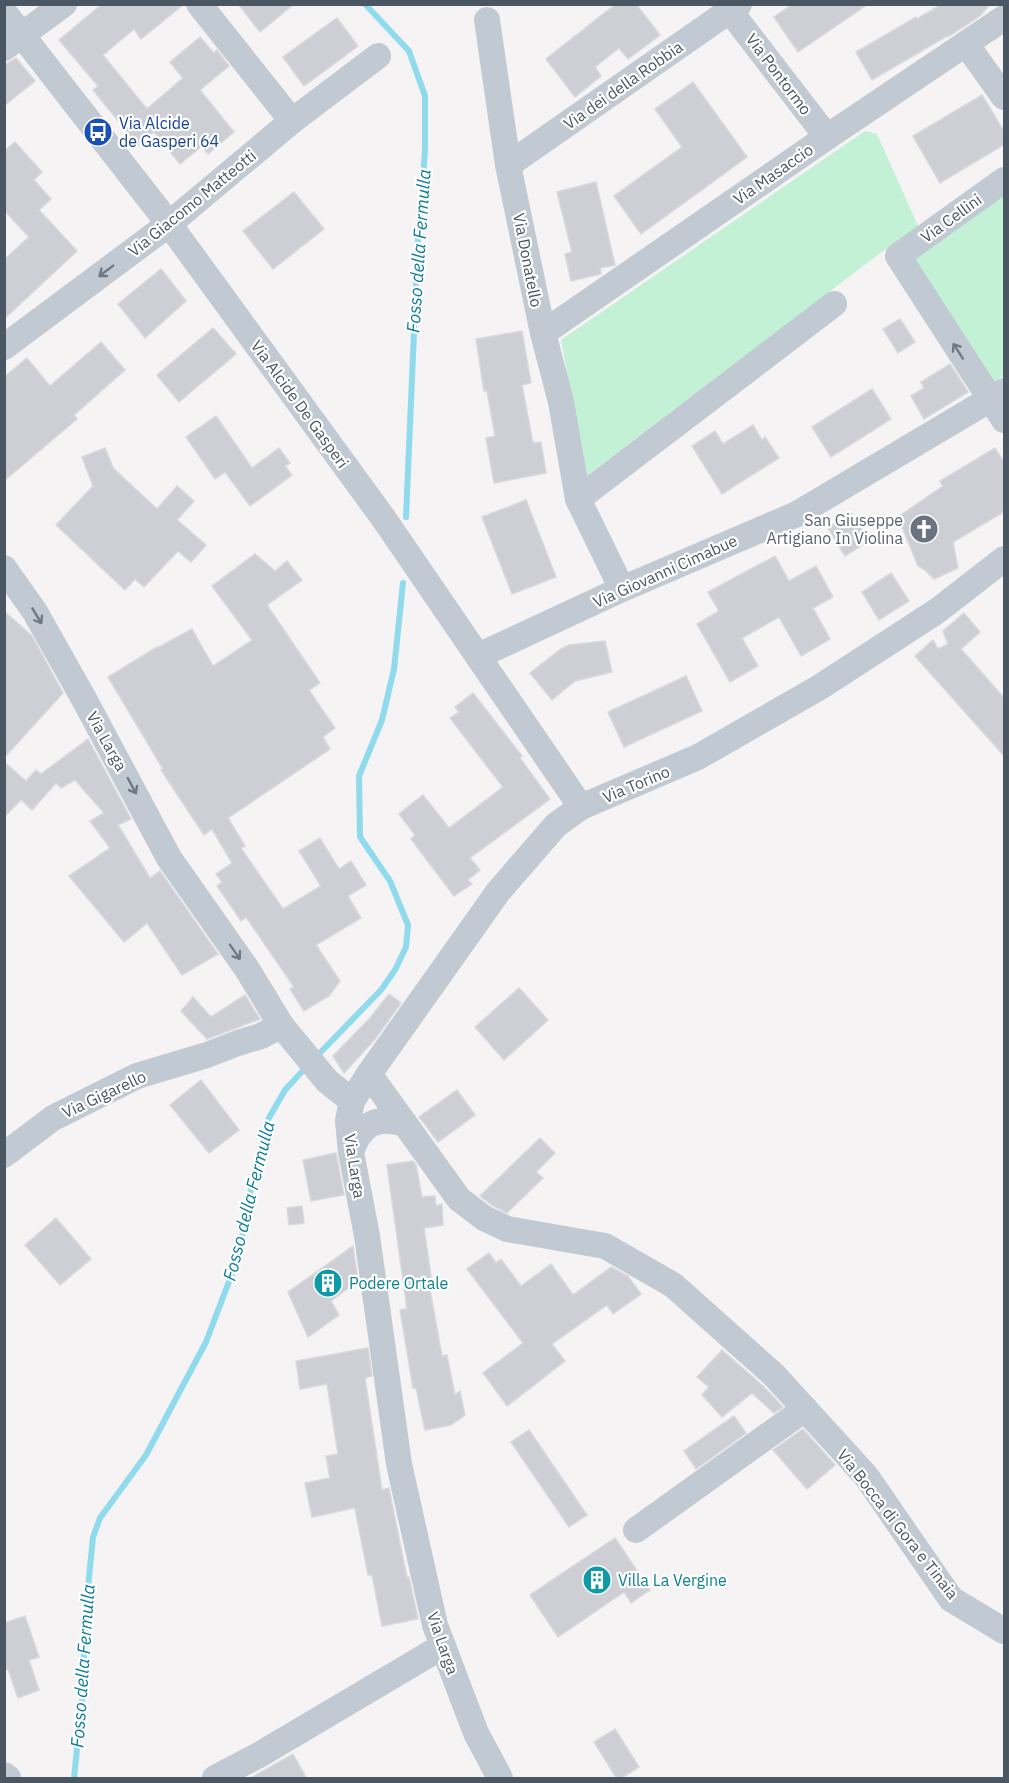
<svg xmlns="http://www.w3.org/2000/svg" width="1009" height="1783" viewBox="0 0 1009 1783" font-family="'IBM Plex Sans',sans-serif">
<rect width="100%" height="100%" fill="#f5f3f3"/>
<!-- green -->
<g fill="#c3f1d5">
<path d="M865 131 877 134 919 228 883 251 586 476 561 340Z"/>
<path d="M1004 189V375L989 385 904 257Z"/>
</g>
<g fill="none" stroke-linecap="round" stroke-linejoin="round">
<!-- stream -->
<g stroke="#90daee" stroke-width="6">
<path d="M365 4 409 51 425 96V151L418 239 406 517"/>
<path d="M315 1058 381 990 395 970 406 947 408 925 390 881 360 837 359 776 382 720 394 669 403 583"/>
<path d="M74 1778 82 1700 86 1608 93 1537 100 1518 146 1455 206 1342 238 1258 251 1189 266 1123 285 1090 308 1065"/>
</g>
</g>
<!-- building -->
<g fill="#cdcfd5" stroke="#d7d9de" stroke-width="1.5">
<path d="M102 4H184L141 39 134 29 103 55 147 109 183 78 170 62 200 37 214 53 217 50 229 66 200 90 234 132 208 154 202 146 180 164 154 132 138 145 93 90 98 86 59 40Z"/>
<path d="M238 4H294L260 32Z"/>
<path d="M616 4H636L660 35 628 59 619 48 595 67 601 76 575 97 546 59Z"/>
<path d="M793 4H868L798 52 774 17Z"/>
<path d="M942 4H990L980 16 948 37 947 36 872 80 856 52 916 17 917 19Z"/>
<path d="M337 18 358 46 304 86 283 57Z"/>
<path d="M16 58 35 81 4 106V65Z"/>
<path d="M693 82 747 157 641 234 614 196 682 147 655 109Z"/>
<path d="M982 95 1005 133V144L940 183 913 136Z"/>
<path d="M15 142 42 172 34 180 51 199 39 210 77 251 4 319V260L29 237 4 210V151Z"/>
<path d="M596 182 615 265 600 268 601 274 571 281 565 254 572 252 557 192Z"/>
<path d="M294 192 324 229 273 269 243 231Z"/>
<path d="M161 269 186 301 145 338 118 304Z"/>
<path d="M900 319 915 342 898 353 883 329Z"/>
<path d="M213 328 236 354 179 402 157 375Z"/>
<path d="M522 331 531 383 522 385 533 443 541 442 546 473 494 483 486 438 495 436 487 391H484L476 339Z"/>
<path d="M101 342 125 370 74 415 77 419 4 481V377L27 358 50 386Z"/>
<path d="M950 364 968 392 924 419 911 396 924 388 921 382Z"/>
<path d="M872 389 891 419 831 457 812 427Z"/>
<path d="M216 416 252 468 279 448 290 463 285 466 292 475 250 506 225 472 215 479 186 437Z"/>
<path d="M753 425 762 440 765 437 779 458 722 494 692 446 715 431 723 444Z"/>
<path d="M105 448 113 468 157 509 177 486 194 501 177 520 206 545 191 562 178 551 144 587 135 579 125 590 56 525 93 486 82 457Z"/>
<path d="M995 448 1005 464V511L953 542 958 568 934 579 925 570 918 566 898 517 943 486 940 481Z"/>
<path d="M526 500 556 577 512 594 482 517Z"/>
<path d="M851 513 869 541 845 556 828 528Z"/>
<path d="M255 554 275 571 287 561 302 580 267 605 320 683 309 690 335 728 323 737 330 749 228 818 245 846 241 848 283 909 321 886 299 851 320 838 339 869 351 861 366 885 348 896 361 918 316 945 340 981 329 996 304 1011 290 989 294 987 246 917 241 921 217 886 222 882 216 874 232 863 212 829 204 835 161 770 163 769 108 677 157 647V648L192 629 213 666 252 640 212 586Z"/>
<path d="M775 556 789 581 816 566 833 597 813 608 830 639 801 656 779 617 742 638 758 666 730 682 697 624 719 611 708 592Z"/>
<path d="M891 573 909 601 879 620 862 592Z"/>
<path d="M4 611 32 636 63 693 4 758Z"/>
<path d="M964 613 980 632 961 649 1005 699V757L915 656 933 640 938 649 948 644 943 631Z"/>
<path d="M605 641 612 672 575 681 552 700 530 673 561 649 569 645Z"/>
<path d="M686 676 702 711 624 747 608 712Z"/>
<path d="M473 693 522 756 520 758 550 799 470 858 480 870 468 880 472 884 454 896 411 839 415 835 399 814 423 795 449 828 503 787 450 718 459 712 455 707Z"/>
<path d="M88 739 131 819 118 825 150 878 160 871 218 954 182 975 147 923 124 942 69 876 110 848 90 821 104 813 75 780 61 788 56 783 32 810 21 800 4 817V762L26 781 36 770 41 774Z"/>
<path d="M519 988 548 1020 504 1060 475 1027Z"/>
<path d="M389 994 401 1003 376 1038 344 1073 333 1056 370 1018Z"/>
<path d="M245 995 260 1019 207 1039 181 1011 193 997 211 1017Z"/>
<path d="M201 1080 239 1130 209 1153 170 1105Z"/>
<path d="M457 1090 475 1115 438 1142 419 1117Z"/>
<path d="M540 1138 555 1153 536 1172 543 1178 507 1213 492 1205 480 1196Z"/>
<path d="M336 1153 344 1195 311 1201 303 1160Z"/>
<path d="M413 1161 416 1165 422 1197 435 1196 436 1206 442 1204 443 1225 424 1228 432 1283 429 1284 442 1356 447 1355 455 1395 460 1391 465 1415 451 1425 425 1430 416 1388H413L400 1310 407 1309 387 1165Z"/>
<path d="M302 1206 304 1223 289 1225 287 1208Z"/>
<path d="M56 1218 91 1259 60 1285 25 1245Z"/>
<path d="M353 1246 358 1281 331 1301 339 1315 308 1337 288 1292Z"/>
<path d="M489 1253 496 1263 501 1259 521 1286 551 1264 573 1295 611 1267 628 1276 641 1294 613 1314 607 1305 552 1344 565 1361 507 1406 483 1373 523 1343 467 1269Z"/>
<path d="M368 1348 372 1376 365 1378 382 1490 389 1488 407 1578 409 1577 418 1619 382 1626 372 1575H368L355 1508 312 1517 305 1483 330 1478 326 1456 338 1454 327 1384 300 1389 296 1361Z"/>
<path d="M722 1350 763 1386 783 1407 774 1413 752 1393 722 1417 702 1395 709 1387 697 1377Z"/>
<path d="M734 1416 746 1433 696 1469 684 1451Z"/>
<path d="M803 1429 835 1465 807 1489 773 1450Z"/>
<path d="M529 1430 587 1515 569 1527 511 1442Z"/>
<path d="M615 1538 650 1590 631 1603 624 1592 558 1637 530 1595Z"/>
<path d="M25 1616 39 1657 29 1660 39 1690 18 1698 8 1669 4 1670V1623Z"/>
<path d="M615 1729 639 1767 620 1779H617L594 1742Z"/>
<path d="M293 1754 307 1779H249Z"/>
</g>
<g fill="none" stroke-linecap="round" stroke-linejoin="round">
<!-- minor -->
<g stroke="#c1cad2" stroke-width="26">
<path d="M199 4 292 121"/>
<path d="M730 11 827 137"/>
<path d="M4 12 169 224 384 519 581 807"/>
<path d="M487 20 508 165 543 333 561 402 578 499 622 589"/>
<path d="M966 44 1004 97"/>
<path d="M4 48 64 4"/>
<path d="M508 165 739 4"/>
<path d="M1004 180 898 256 1004 420"/>
<path d="M543 333 827 137 1004 18"/>
<path d="M4 347 169 224 292 121 378 56"/>
<path d="M578 499 834 304"/>
<path d="M4 568 35 612 84 699 169 858 247 969 281 1025 327 1081 352 1101"/>
<path d="M478 656 622 589 797 514 1004 391"/>
<path d="M369 1074 459 1199 484 1218 507 1229 605 1246 673 1285 774 1375 866 1476 951 1599 1004 1631"/>
<path d="M351 1152C361 1124 376 1115 405 1124"/>
<path d="M4 1155 53 1118 137 1076 207 1055 238 1043 261 1036 281 1025"/>
<path d="M636 1530 805 1409"/>
<path d="M4 1775 8 1778"/>
<path d="M215 1778 259 1755 443 1646"/>
<path d="M500 1778 476 1733 435 1625 399 1464 367 1236 351 1152 348 1121 352 1101 369 1074 498 892 556 825 581 807 698 757 820 687 937 611 1004 559"/>
</g>
</g>
<!-- one-way arrows -->
<defs><path id="oneway-shaft" d="M-6 0H5M1.5-3L5.5 0L1.5 3" fill="none" stroke-width="1.6" stroke-linecap="round" stroke-linejoin="round" transform="scale(1.5)"/></defs>
<g stroke="#6e7983">
<use href="#oneway-shaft" transform="translate(106 271) rotate(143)"/>
<use href="#oneway-shaft" transform="translate(958 351) rotate(-123)"/>
<use href="#oneway-shaft" transform="translate(37 616) rotate(59)"/>
<use href="#oneway-shaft" transform="translate(132 786) rotate(62)"/>
<use href="#oneway-shaft" transform="translate(235 952) rotate(55)"/>
</g>
<!-- icons -->
<defs>
<g id="bus-disc" transform="scale(1.5)"><circle r="9.5" fill="#1a4fb4" stroke="#fff"/><path d="M-5-6H5V4H4V6H2V4H-2V6H-4V4H-5ZM-3.5-4V0h7V-4ZM-3.5 1.2v1.5H-2V1.2ZM2 1.2v1.5H3.5V1.2Z" fill="#fff"/></g>
<g id="church-disc" transform="scale(1.5)"><circle r="9.5" fill="#6b7280" stroke="#fff"/><path d="M-1.2-6h2.4v3.5h3.3v2.4h-3.3V6h-2.4V-.1h-3.3v-2.4h3.3Z" fill="#fff"/></g>
<g id="building-disc" transform="scale(1.5)"><circle r="9.5" fill="#0f9aa8" stroke="#fff"/><path d="M-4-6H4V6H1V3H-1V6H-4ZM-2.5-4.3h1.7v1.8h-1.7ZM.8-4.3h1.7v1.8H.8ZM-2.5-1h1.7V.8h-1.7ZM.8-1h1.7V.8H.8Z" fill="#fff"/></g>
</defs>
<g fill-rule="evenodd">
<use href="#bus-disc" x="98" y="132"/>
<use href="#church-disc" x="924" y="529"/>
<use href="#building-disc" x="328" y="1283"/>
<use href="#building-disc" x="597" y="1580"/>
</g>
<g text-anchor="middle" stroke-width="4.5" stroke-linejoin="round" paint-order="stroke">
<!-- street labels -->
<g font-size="16" fill="#4a5661" stroke="#fff">
<text transform="translate(779 74) rotate(53)" y="6">Via Pontormo</text>
<text transform="translate(623 85) rotate(-35)" y="6">Via dei della Robbia</text>
<text transform="translate(773 174) rotate(-35)" y="6">Via Masaccio</text>
<text transform="translate(192 203) rotate(-39)" y="6">Via Giacomo Matteotti</text>
<text transform="translate(951 218) rotate(-36)" y="6">Via Cellini</text>
<text transform="translate(528 260) rotate(79)" y="6">Via Donatello</text>
<text transform="translate(300 404) rotate(54)" y="6">Via Alcide De Gasperi</text>
<text transform="translate(665 571) rotate(-24)" y="6">Via Giovanni Cimabue</text>
<text transform="translate(107 741) rotate(61)" y="6">Via Larga</text>
<text transform="translate(636 784) rotate(-23)" y="6">Via Torino</text>
<text transform="translate(104 1094) rotate(-25)" y="6">Via Gigarello</text>
<text transform="translate(355 1166) rotate(81)" y="6">Via Larga</text>
<text transform="translate(898 1524) rotate(52)" y="6">Via Bocca di Gora e Tinaia</text>
<text transform="translate(443 1643) rotate(71)" y="6">Via Larga</text>
</g>
<!-- transit labels -->
<g font-size="16" fill="#164399" stroke="#fff" text-anchor="start">
<text x="119" y="129">Via Alcide<tspan x="119" dy="18">de Gasperi 64</tspan></text>
</g>
<!-- worship labels -->
<g font-size="16" fill="#5b616d" stroke="#fff" text-anchor="end">
<text x="903" y="526">San Giuseppe<tspan x="903" dy="18">Artigiano In Violina</tspan></text>
</g>
<!-- culture labels -->
<g font-size="16" fill="#0d838f" stroke="#fff" text-anchor="start">
<text x="349" y="1289">Podere Ortale</text>
<text x="618" y="1586">Villa La Vergine</text>
</g>
<!-- water labels -->
<g font-size="18" font-style="italic" fill="#0c7c9b" stroke="#fff">
<text transform="translate(419 251) rotate(-86)" y="6">Fosso della Fermulla</text>
<text transform="translate(249 1201) rotate(-76)" y="6">Fosso della Fermulla</text>
<text transform="translate(83 1666) rotate(-86)" y="6">Fosso della Fermulla</text>
</g>
</g>
<!-- border -->
<rect width="1009" height="1783" fill="none" stroke="#4a5661" stroke-width="12"/>
</svg>
